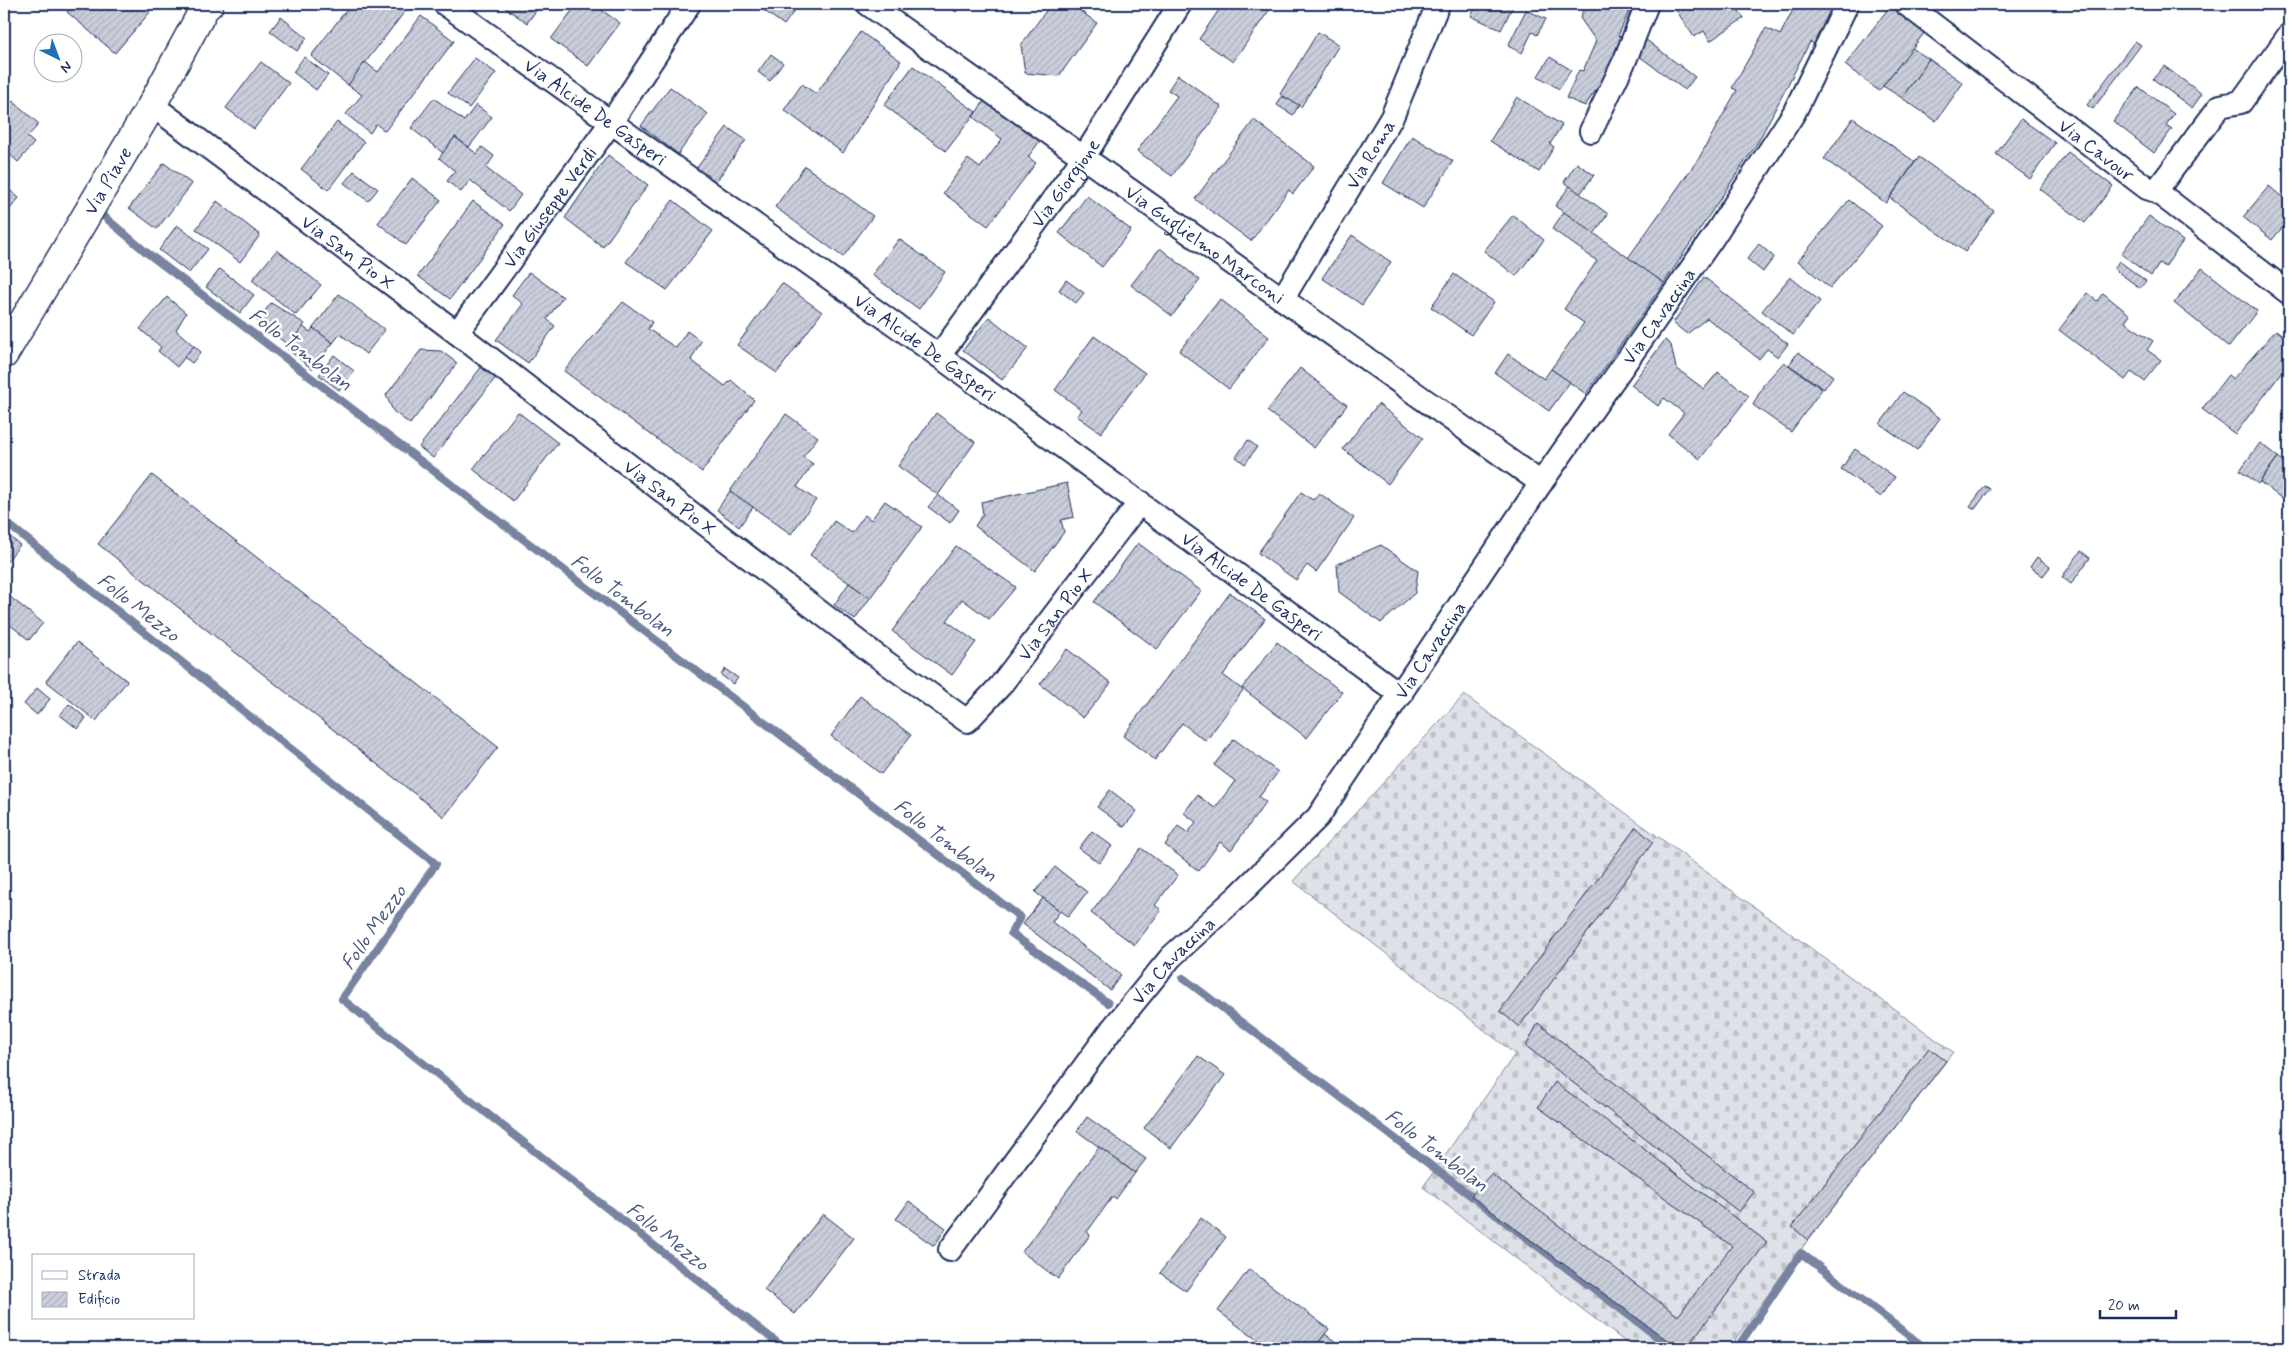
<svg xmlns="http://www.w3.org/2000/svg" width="2293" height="1352" viewBox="0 0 2293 1352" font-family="Mynerve,sans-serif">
<defs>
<pattern id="cemetery-stones" width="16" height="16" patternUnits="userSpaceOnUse" patternTransform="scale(1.25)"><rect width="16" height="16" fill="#dee1e7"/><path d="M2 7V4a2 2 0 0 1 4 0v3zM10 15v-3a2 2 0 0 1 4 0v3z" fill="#bec1c9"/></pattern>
<pattern id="building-hatch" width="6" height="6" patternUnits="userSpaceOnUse" patternTransform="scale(1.25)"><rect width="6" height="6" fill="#caceda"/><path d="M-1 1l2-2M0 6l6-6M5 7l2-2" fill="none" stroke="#adb1be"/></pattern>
</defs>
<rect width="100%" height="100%" fill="#fff"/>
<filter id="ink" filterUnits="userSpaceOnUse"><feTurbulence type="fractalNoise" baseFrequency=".02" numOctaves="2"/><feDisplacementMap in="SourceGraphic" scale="10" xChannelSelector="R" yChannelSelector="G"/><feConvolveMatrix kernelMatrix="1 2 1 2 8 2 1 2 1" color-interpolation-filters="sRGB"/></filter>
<g filter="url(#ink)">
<!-- cemetery -->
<path fill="url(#cemetery-stones)" stroke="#7c88a2" d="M1464 695 1953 1052 1808 1240 1729 1348H1633L1423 1187 1515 1054 1293 881Z"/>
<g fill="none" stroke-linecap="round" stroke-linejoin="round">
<!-- stream -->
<g stroke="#77839f" stroke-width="8">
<path d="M100 213 146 252 1020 917 1011 933 1108 1003"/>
<path d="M4 521 436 864 342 999 784 1348"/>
<path d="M1183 978 1672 1348"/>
<path d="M1737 1348 1801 1253 1925 1348"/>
</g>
</g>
<!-- building -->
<g fill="url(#building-hatch)" stroke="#1b2f5e">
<path d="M75 4H140L150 12 115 53 67 12Z"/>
<path d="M351 4H406L409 6 348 85 311 56Z"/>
<path d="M500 4H541L527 23Z"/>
<path d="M577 4H593L620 23 588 66 551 39Z"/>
<path d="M755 4H799L784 25Z"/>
<path d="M945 4H962L956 12Z"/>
<path d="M1051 4H1071L1097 23 1059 76 1025 73 1021 45Z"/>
<path d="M1223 4H1268L1272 6 1233 62 1199 39Z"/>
<path d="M1477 4H1514L1501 30 1471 16Z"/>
<path d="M1586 4H1637L1634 11 1630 9 1618 36 1625 38 1602 81 1585 106 1566 98 1579 70 1583 71 1596 41 1580 18Z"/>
<path d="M1672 4H1734L1744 18 1710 41 1704 31 1694 37Z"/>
<path d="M1796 4H1834L1815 44 1810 42 1758 142 1664 283 1628 258 1699 158 1737 90 1732 88 1766 28 1780 35Z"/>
<path d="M1891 5 1925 32 1879 91 1845 65Z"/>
<path d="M1526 10 1546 19 1537 35 1532 32 1522 53 1508 46Z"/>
<path d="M421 16 454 41 385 131 376 124 370 133 346 114 362 95 348 85 365 62 378 72Z"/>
<path d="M281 17 307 38 297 51 270 31Z"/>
<path d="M861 32 901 61 843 153 784 110 802 84 816 94Z"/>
<path d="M1318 32 1339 45 1301 107 1280 94Z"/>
<path d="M1645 39 1695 77 1685 90 1635 53Z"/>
<path d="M2135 41 2141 45 2093 109 2087 105Z"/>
<path d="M1912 48 1929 59 1902 98 1883 86Z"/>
<path d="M771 54 783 63 770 81 758 72Z"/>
<path d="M304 57 328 75 316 90 293 72Z"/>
<path d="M1550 57 1571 70 1559 89 1538 76Z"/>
<path d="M475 58 496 73 469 108 448 93Z"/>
<path d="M1929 59 1963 83 1936 121 1902 98Z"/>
<path d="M261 62 289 83 254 129 226 108Z"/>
<path d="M913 66 976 112 946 151 884 105Z"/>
<path d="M2164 66 2202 94 2192 108 2153 79Z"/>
<path d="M1178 75 1222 107 1172 176 1137 151 1177 96 1168 90Z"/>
<path d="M670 87 708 114 678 154 641 126Z"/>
<path d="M2139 87 2174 114 2166 125 2172 129 2154 153 2113 121Z"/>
<path d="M1282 96 1299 105 1293 115 1277 105Z"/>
<path d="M987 97 1042 138 1028 157 1036 163 988 226 943 193 968 159 980 168 1002 139 973 117Z"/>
<path d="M1517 97 1562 125 1550 144 1554 147 1539 172 1490 141Z"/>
<path d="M434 98 464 121 476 105 492 117 469 147 455 137 443 153 411 128Z"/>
<path d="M13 101 39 124 27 137 34 143 18 162 4 149V112Z"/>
<path d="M1853 118 1915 162 1886 203 1824 159Z"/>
<path d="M2021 119 2055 143 2030 179 1996 154Z"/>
<path d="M1254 120 1314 166 1293 194 1289 190 1251 241 1195 199Z"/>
<path d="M337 122 364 142 328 190 301 169Z"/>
<path d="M727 127 746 140 715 183 696 169Z"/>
<path d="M1412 136 1453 161 1423 208 1383 183Z"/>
<path d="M455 137 477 154 482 147 494 156 486 168 521 195 509 211 470 180 461 192 447 181 455 171 439 158Z"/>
<path d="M2068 152 2113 186 2085 223 2040 189Z"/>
<path d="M608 155 648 185 603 247 565 218Z"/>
<path d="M1919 157 1994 211 1965 252 1890 198Z"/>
<path d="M164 163 192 184 157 229 129 208Z"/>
<path d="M1577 163 1594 175 1580 194 1564 182Z"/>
<path d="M805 166 873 216 843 257 775 207Z"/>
<path d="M354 171 378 189 368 201 344 183Z"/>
<path d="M412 178 441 200 406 245 378 223Z"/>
<path d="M4 185 19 198 4 216Z"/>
<path d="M1570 186 1608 214 1594 234 1555 206Z"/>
<path d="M2269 186 2289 203V219L2272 240 2243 217Z"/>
<path d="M1087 196 1131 230 1102 267 1059 233Z"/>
<path d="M673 200 713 231 667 290 626 262Z"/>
<path d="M1849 200 1882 226 1830 288 1798 261Z"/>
<path d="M217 201 260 235 240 262 196 229Z"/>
<path d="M473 201 505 224 450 299 418 276Z"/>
<path d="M1564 212 1664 283 1586 394 1551 369 1584 323 1564 309 1597 261 1552 229Z"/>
<path d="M1513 215 1544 240 1516 276 1484 251Z"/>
<path d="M2149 216 2183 241 2165 267 2160 263 2151 276 2121 254Z"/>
<path d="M177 225 208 249 189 273 159 250Z"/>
<path d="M1352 235 1391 262 1362 305 1322 278Z"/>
<path d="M899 239 945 272 919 309 872 275Z"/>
<path d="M1759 244 1774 257 1763 272 1747 259Z"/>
<path d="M1160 248 1200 280 1172 316 1131 285Z"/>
<path d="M277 250 321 285 296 315 252 280Z"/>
<path d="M2119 261 2146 281 2140 288 2114 269Z"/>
<path d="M2202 268 2257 311 2229 347 2174 303Z"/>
<path d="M220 269 254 295 240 313 206 287Z"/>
<path d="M529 272 563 297 547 319 555 326 528 363 496 340 523 304 512 295Z"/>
<path d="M1454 274 1494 302 1471 335 1431 307Z"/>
<path d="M1704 277 1788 344 1778 357 1767 349 1759 359 1707 318 1687 334 1673 323Z"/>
<path d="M1790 277 1820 301 1793 335 1762 311Z"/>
<path d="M1066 280 1084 293 1076 303 1059 290Z"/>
<path d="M782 283 822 312 777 373 737 345Z"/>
<path d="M2087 293 2097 301 2103 293 2130 315 2125 322 2153 341 2147 350 2161 360 2144 381 2131 372 2125 380 2059 330Z"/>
<path d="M339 294 385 330 366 354 340 334 333 343 313 328Z"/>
<path d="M167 297 186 313 176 330 194 346 177 367 158 351 161 347 140 329Z"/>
<path d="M1220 299 1269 337 1229 389 1179 351Z"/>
<path d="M623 302 652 322 648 329 676 348 687 331 701 341 691 360 725 386 731 380 754 400 702 472 564 371Z"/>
<path d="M271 303 305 324 288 345 257 321Z"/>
<path d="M989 317 1028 348 1002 380 963 350Z"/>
<path d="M303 327 310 332 313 328 333 343 312 369 286 348Z"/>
<path d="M2276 330 2289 340V363L2235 434 2202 409 2228 375 2233 379Z"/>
<path d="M1094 336 1145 373 1101 433 1077 416 1082 410 1055 390Z"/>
<path d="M1665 340 1671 345 1676 368 1704 389 1718 372 1749 396 1700 459 1668 434 1684 413 1664 398 1658 406 1631 385Z"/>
<path d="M194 346 201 352 192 363 184 357Z"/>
<path d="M421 350 441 351 457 363 410 424 393 411 386 395Z"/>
<path d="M1798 352 1833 376 1824 389 1789 365Z"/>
<path d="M1508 354 1544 379 1551 369 1570 382 1549 411 1495 373Z"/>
<path d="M334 355 354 371 339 390 319 375Z"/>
<path d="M1784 362 1822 389 1791 432 1753 405 1764 384Z"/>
<path d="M483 365 497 376 433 458 419 447Z"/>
<path d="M1300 368 1347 405 1314 448 1267 411Z"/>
<path d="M1903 392 1940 418 1917 450 1880 424Z"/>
<path d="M1378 404 1423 438 1388 484 1343 449Z"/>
<path d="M518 412 558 443 513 501 473 469Z"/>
<path d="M936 413 975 442 938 495 898 466Z"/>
<path d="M786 414 818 437 803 457 813 464 797 487 816 500 791 534 730 491Z"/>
<path d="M1248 440 1257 447 1245 464 1236 457Z"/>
<path d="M2260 443 2278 457 2258 484 2240 470Z"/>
<path d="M1855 449 1895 477 1881 497 1841 469Z"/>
<path d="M2278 457 2289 466V504L2260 482Z"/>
<path d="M152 475 498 747 444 817 98 544Z"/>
<path d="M1067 483 1074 517 1061 520 1064 532 1035 571 975 526 983 514 981 502Z"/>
<path d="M1985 486 1990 489 1975 509 1970 506Z"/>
<path d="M730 491 753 507 739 527 717 510Z"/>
<path d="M1301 492 1313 500 1319 493 1354 518 1316 572 1307 565 1296 580 1258 553Z"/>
<path d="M938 495 959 510 950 523 928 507Z"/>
<path d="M885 501 922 527 870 598 810 555 834 521 852 533 865 515 871 520Z"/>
<path d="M4 532 20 545 4 565Z"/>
<path d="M1138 543 1201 591 1157 649 1094 602Z"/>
<path d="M1381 545 1418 571 1415 593 1381 623 1339 592 1337 564Z"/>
<path d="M956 546 1016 587 989 619 962 599 947 621 976 642 952 675 892 631Z"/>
<path d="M2081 551 2090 558 2071 584 2062 577Z"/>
<path d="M2037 557 2050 567 2043 576 2030 567Z"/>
<path d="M849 583 870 598 855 620 834 605Z"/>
<path d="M4 592 43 623 29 640 4 620Z"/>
<path d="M1230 593 1265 619 1223 675 1243 690 1206 741 1182 723 1155 760 1123 736Z"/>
<path d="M77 642 127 681 96 721 46 681Z"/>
<path d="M1277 642 1342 692 1307 738 1242 688Z"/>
<path d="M1067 649 1111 683 1083 718 1040 684Z"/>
<path d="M725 669 738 678 733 684 721 675Z"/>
<path d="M37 688 50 699 37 715 24 704Z"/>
<path d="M860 696 911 735 881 774 831 736Z"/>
<path d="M69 704 86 718 78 729 60 715Z"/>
<path d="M1234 739 1278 772 1259 797 1266 802 1231 850 1220 842 1199 871 1165 845 1178 826 1188 833 1196 822 1184 813 1197 795 1215 808 1235 781 1214 765Z"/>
<path d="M1110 790 1137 811 1124 827 1097 807Z"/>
<path d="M1636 827 1653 842 1519 1027 1500 1011Z"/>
<path d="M1092 831 1112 846 1099 863 1079 848Z"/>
<path d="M1141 848 1178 875 1155 905 1161 910 1135 945 1091 913Z"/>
<path d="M1055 867 1087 892 1068 917 1035 892Z"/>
<path d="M1043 898 1060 911 1052 922 1121 975 1110 990 1023 924Z"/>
<path d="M1538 1023 1754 1192 1739 1212 1526 1046Z"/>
<path d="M1929 1048 1946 1061 1808 1240 1792 1227Z"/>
<path d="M1198 1056 1225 1075 1171 1148 1144 1128Z"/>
<path d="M1555 1082 1767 1242 1686 1348H1678L1471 1196 1491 1174 1678 1316 1732 1246 1538 1107Z"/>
<path d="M1087 1117 1146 1159 1135 1173 1077 1131Z"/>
<path d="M1099 1147 1135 1173 1116 1199 1113 1196 1087 1232 1090 1235 1058 1279 1022 1252Z"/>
<path d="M909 1201 946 1228 934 1246 896 1219Z"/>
<path d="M823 1214 854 1238 795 1314 764 1290Z"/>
<path d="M1201 1218 1226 1237 1186 1291 1160 1273Z"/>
<path d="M1249 1269 1329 1329 1314 1348H1268L1218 1311Z"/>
<path d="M1325 1334 1340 1345 1337 1348H1314Z"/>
</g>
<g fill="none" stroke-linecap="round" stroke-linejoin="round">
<!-- minor casing -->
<g stroke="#1b2f5e" stroke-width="26">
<g id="minor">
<path id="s1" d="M445 4 939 356 1401 695"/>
<path id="s2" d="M868 4 1541 483"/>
<path id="s3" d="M1906 4 2147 188 2156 191 2289 293"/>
<path id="s4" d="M152 105 457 333 873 653 967 721 1000 686 1140 502"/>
<path d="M1591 131 1625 60 1647 4"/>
<path d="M2156 191 2220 106 2241 102 2289 35"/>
<path id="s5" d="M1283 298 1392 117 1438 4"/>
<path id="s6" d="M457 333 610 124 689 4"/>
<path id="s7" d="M939 356 1084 157 1180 4"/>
<path id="s8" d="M950 1250 1112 1029 1171 957 1238 896 1318 817 1541 483 1712 239 1794 113 1847 4"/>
</g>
</g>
<!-- secondary casing -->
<g stroke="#1b2f5e" stroke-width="31">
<g id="secondary">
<path id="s9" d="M4 354 152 105 204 9 209 4"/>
</g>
</g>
<!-- minor -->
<use href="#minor" stroke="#fff" stroke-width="22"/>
<!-- secondary -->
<use href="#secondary" stroke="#fff" stroke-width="28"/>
</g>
</g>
<g text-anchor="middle" stroke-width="5" stroke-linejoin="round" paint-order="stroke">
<!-- street labels -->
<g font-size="19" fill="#1b2f5e" stroke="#fff">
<text dy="7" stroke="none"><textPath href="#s1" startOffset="185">Via Alcide De Gasperi</textPath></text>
<text dy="7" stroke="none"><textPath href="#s3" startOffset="240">Via Cavour</textPath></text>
<text dy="7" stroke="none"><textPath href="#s5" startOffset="168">Via Roma</textPath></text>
<text dy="7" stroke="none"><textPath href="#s9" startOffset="202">Via Piave</textPath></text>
<text dy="7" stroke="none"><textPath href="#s7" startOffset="214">Via Giorgione</textPath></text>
<text dy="7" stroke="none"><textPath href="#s6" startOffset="156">Via Giuseppe Verdi</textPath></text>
<text dy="7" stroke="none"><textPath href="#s2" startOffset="414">Via Guglielmo Marconi</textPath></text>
<text dy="7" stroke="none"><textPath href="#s4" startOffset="245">Via San Pio X</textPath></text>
<text dy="7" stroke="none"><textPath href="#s8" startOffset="1176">Via Cavaccina</textPath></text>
<text dy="7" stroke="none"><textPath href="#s1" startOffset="590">Via Alcide De Gasperi</textPath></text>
<text dy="7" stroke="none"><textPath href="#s4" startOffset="650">Via San Pio X</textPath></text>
<text dy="7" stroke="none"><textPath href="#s1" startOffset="995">Via Alcide De Gasperi</textPath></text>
<text dy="7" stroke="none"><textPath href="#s4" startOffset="1160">Via San Pio X</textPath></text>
<text dy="7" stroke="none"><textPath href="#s8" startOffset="771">Via Cavaccina</textPath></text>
<text dy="7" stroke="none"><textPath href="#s8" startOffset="366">Via Cavaccina</textPath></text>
</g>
<!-- water labels -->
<g font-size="20" font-style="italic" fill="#49597e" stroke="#fff">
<text transform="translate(301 349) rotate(37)" y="7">Follo Tombolan</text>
<text transform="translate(623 595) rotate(37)" y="7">Follo Tombolan</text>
<text transform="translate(139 607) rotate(38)" y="7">Follo Mezzo</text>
<text transform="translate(946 840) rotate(37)" y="7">Follo Tombolan</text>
<text transform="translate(373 927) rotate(-55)" y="7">Follo Mezzo</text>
<text transform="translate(1437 1150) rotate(37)" y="7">Follo Tombolan</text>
<text transform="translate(668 1236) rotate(38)" y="7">Follo Mezzo</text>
</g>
</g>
<!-- margin -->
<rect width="2293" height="1352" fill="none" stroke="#fff" stroke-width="20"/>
<rect x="10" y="10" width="2273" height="1332" fill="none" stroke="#1b2f5e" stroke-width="2" filter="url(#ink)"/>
<!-- legend -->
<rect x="32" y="1254" width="162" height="65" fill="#ffffff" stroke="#a4acbf"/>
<rect x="42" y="1271" width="25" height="8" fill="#ffffff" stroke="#a4acbf"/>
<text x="78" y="1280" font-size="15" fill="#1b2f5e">Strada</text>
<rect x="42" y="1292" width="25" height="15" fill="url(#building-hatch)" stroke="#a4acbf"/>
<text x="78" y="1304" font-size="15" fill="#1b2f5e">Edificio</text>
<!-- north arrow -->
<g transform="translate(58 58) rotate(138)"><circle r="24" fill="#ffffff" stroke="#a4acbf"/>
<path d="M0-4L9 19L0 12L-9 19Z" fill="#1f6fb2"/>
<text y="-8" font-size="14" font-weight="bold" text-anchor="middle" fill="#1b2f5e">N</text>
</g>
<!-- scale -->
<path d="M2100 1310v8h76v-8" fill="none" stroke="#1b2f5e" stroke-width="2.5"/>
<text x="2108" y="1310" font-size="15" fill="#1b2f5e" stroke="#ffffff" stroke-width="4" paint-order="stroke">20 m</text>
</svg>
